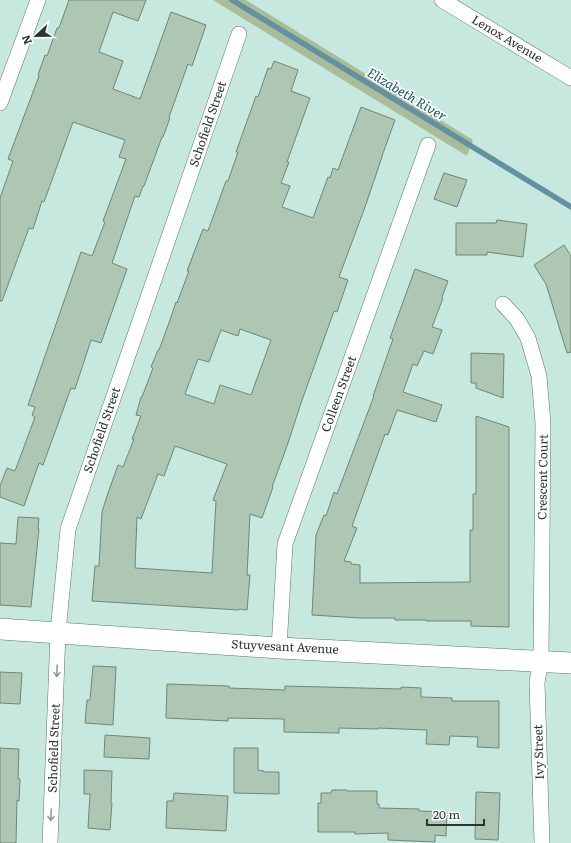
<svg xmlns="http://www.w3.org/2000/svg" width="571" height="843" viewBox="0 0 571 843" font-family="Literata,serif">
<rect width="100%" height="100%" fill="#c7e8df"/>
<!-- green -->
<path fill="#aabc9a" d="M213 0H246L473 140 467 156Z"/>
<g fill="none" stroke-linecap="round" stroke-linejoin="round">
<!-- stream -->
<path stroke="#6391a2" stroke-width="5.5" d="M232 0 571 207"/>
</g>
<!-- building -->
<g fill="#aec7b5" stroke="#6f8675" fill-rule="evenodd">
<path d="M69 0H146L138 21 113 12 99 52 123 61 113 89 140 99 171 12 206 25 192 66 188 64 169 117 170 118 163 137H162L144 186H143L139 197 135 196 112 263 127 269 101 343 91 340 75 389 71 388 43 465 39 463 24 506 0 497V486L7 468 15 471 35 417 32 415 35 407 28 405 81 252 92 256 105 222 103 221 126 159 119 157 125 140 73 122 44 202 42 201 33 229 29 228 2 301H0V198L13 161 8 159 39 76 38 75 45 55 47 56 57 28H59Z"/>
<path d="M274 61 298 70 291 91 310 98 287 162H289L281 183 290 186 282 207 313 218 328 177 330 178 333 168 338 170 361 107 395 120 382 156V157L365 207 339 277 348 280 337 312 334 311 301 403 287 446 272 487H273L262 518 250 514 247 575H250L247 610 239 609V610L92 601 95 566H99L102 512 107 496 118 465 123 467 134 439H132L141 416 136 415 141 397H142L153 368 151 367 158 350H159L170 320 176 302 177 303 189 271H187L198 242 203 229 208 231 226 181H228L238 152H236L256 96 258 97 268 68 271 69ZM240 329 271 340 251 395 220 385 214 404 185 394 198 359 209 362 221 330 238 336ZM175 446 227 464 213 500 216 501 212 573 135 568 137 517 141 519 158 474 164 476Z"/>
<path d="M444 173 467 180 457 207 434 199Z"/>
<path d="M497 220 527 224 523 257 487 252V255H456V223H496Z"/>
<path d="M564 245 571 256V352L567 353 546 284 534 265Z"/>
<path d="M415 269 448 281 442 297 443 298 432 327 442 330 433 354 424 351 417 366 413 364 403 392 442 405 436 422 397 410 388 435 385 434 352 526 357 528 344 561 351 562V564L360 565V583L470 582V530H473V494H476V416L509 427V627L471 626V621H426V620H395V618H360L312 615 316 535 324 515 326 516 334 492 337 494 374 396H373L393 339 390 338Z"/>
<path d="M471 353 504 354 503 398 476 388V383H471Z"/>
<path d="M18 517 39 518 38 529H39L31 607 0 605V543L16 544Z"/>
<path d="M93 666 116 667 113 725 85 723 87 700H90Z"/>
<path d="M0 672 22 673 20 704 0 703Z"/>
<path d="M167 684 229 686V688L285 690V686L401 689V687L421 688V697L452 698V701H499V748L477 747 478 737 450 736 449 745 426 744 427 730 378 728V729L339 728V733L284 732V719L228 718V721L166 718Z"/>
<path d="M105 735 150 738 149 759 104 757Z"/>
<path d="M0 748 19 749 18 779H20L19 801 17 800 16 843H0Z"/>
<path d="M234 748H258V770L264 771V772H279V794L234 793Z"/>
<path d="M84 770 112 771 111 803H112L110 830 88 828 90 794H84Z"/>
<path d="M332 790H347V791H377V804H379V808L419 809V811L447 812 446 836 435 835V842L388 840V833L355 834V832H318V803H321V793H331Z"/>
<path d="M476 792 500 793 498 840 475 839Z"/>
<path d="M174 793 228 796 226 831 166 828 167 801H173Z"/>
</g>
<g fill="none" stroke-linecap="round" stroke-linejoin="round">
<!-- minor casing -->
<g stroke="#58776f" stroke-width="16">
<g id="minor">
<path d="M442 0 571 78"/>
<path d="M0 103 38 0"/>
<path d="M503 304 517 319 528 338 539 376 543 423 541 661 537 682 542 843"/>
<path d="M279 648 285 544 428 145"/>
<path d="M50 843 58 632 68 529 239 34"/>
</g>
</g>
<!-- secondary casing -->
<g stroke="#58776f" stroke-width="22">
<path id="secondary" d="M0 629 279 648 571 663"/>
</g>
<!-- minor -->
<use href="#minor" stroke="#fff" stroke-width="15"/>
<!-- secondary -->
<use href="#secondary" stroke="#fff" stroke-width="21"/>
</g>
<!-- one-way arrows -->
<defs><path id="oneway-shaft" d="M-6 0H5M1.5-3L5.5 0L1.5 3" fill="none" stroke-width="1.6" stroke-linecap="round" stroke-linejoin="round"/></defs>
<g stroke="#949a99">
<use href="#oneway-shaft" transform="translate(57 671) rotate(92)"/>
<use href="#oneway-shaft" transform="translate(51 815) rotate(92)"/>
</g>
<g text-anchor="middle" stroke-width="3.5" stroke-linejoin="round" paint-order="stroke">
<!-- street labels -->
<g font-size="12" fill="#293633" stroke="#fff">
<text transform="translate(507 39) rotate(31)" y="4">Lenox Avenue</text>
<text transform="translate(208 124) rotate(-71)" y="4">Schofield Street</text>
<text transform="translate(339 394) rotate(-70)" y="4">Colleen Street</text>
<text transform="translate(102 430) rotate(-71)" y="4">Schofield Street</text>
<text transform="translate(543 477) rotate(-89)" y="4">Crescent Court</text>
<text transform="translate(285 647) rotate(3)" y="4">Stuyvesant Avenue</text>
<text transform="translate(54 748) rotate(-88)" y="4">Schofield Street</text>
<text transform="translate(539 752) rotate(-92)" y="4">Ivy Street</text>
</g>
<!-- water labels -->
<g font-size="13" font-style="italic" fill="#135467" stroke="#fff">
<text transform="translate(407 94) rotate(31)" y="5">Elizabeth River</text>
</g>
</g>
<!-- north arrow -->
<g transform="translate(36 36) rotate(248)" stroke="#ffffff" stroke-width="3" paint-order="stroke">
<path d="M0-3L7 15L0 10L-7 15Z" fill="#293633"/>
<text y="-6" font-size="11" font-weight="bold" text-anchor="middle" fill="#293633">N</text>
</g>
<!-- scale -->
<path d="M427 819v6h57v-6" fill="none" stroke="#293633" stroke-width="2"/>
<text x="433" y="819" font-size="12" fill="#293633" stroke="#ffffff" stroke-width="3" paint-order="stroke">20 m</text>
</svg>
